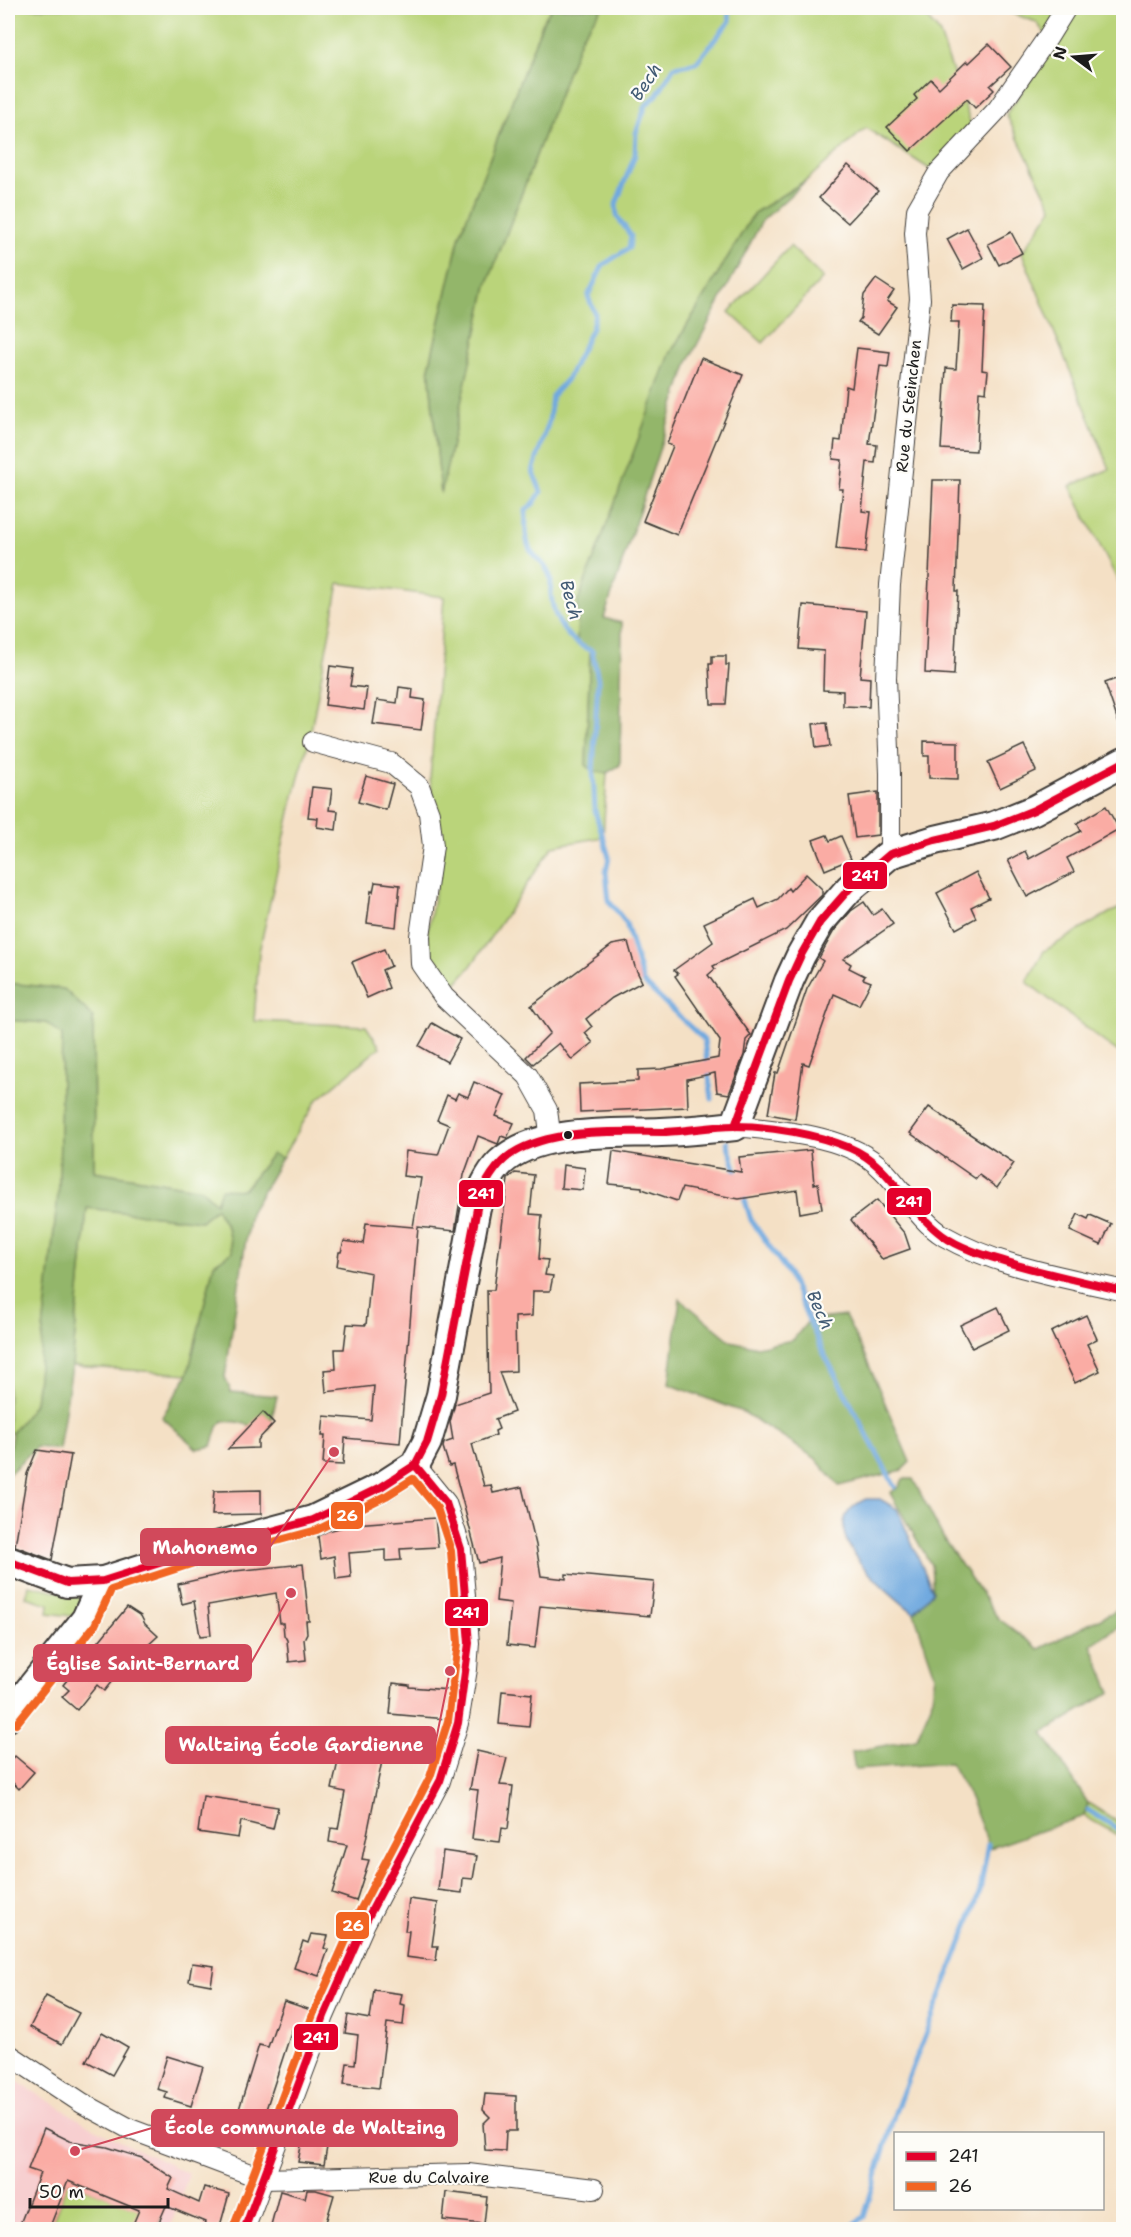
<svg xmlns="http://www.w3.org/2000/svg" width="1131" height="2237" viewBox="0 0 1131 2237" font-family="'Shantell Sans',sans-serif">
<rect width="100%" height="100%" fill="#fdfcf7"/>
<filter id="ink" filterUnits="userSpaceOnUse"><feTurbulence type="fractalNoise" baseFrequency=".0167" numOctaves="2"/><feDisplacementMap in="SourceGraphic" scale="12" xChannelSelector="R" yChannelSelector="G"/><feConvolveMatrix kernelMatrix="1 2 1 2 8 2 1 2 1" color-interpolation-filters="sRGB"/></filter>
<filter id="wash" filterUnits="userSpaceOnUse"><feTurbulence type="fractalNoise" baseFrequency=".008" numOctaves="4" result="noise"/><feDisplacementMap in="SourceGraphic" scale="24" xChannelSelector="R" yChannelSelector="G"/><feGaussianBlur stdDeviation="1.35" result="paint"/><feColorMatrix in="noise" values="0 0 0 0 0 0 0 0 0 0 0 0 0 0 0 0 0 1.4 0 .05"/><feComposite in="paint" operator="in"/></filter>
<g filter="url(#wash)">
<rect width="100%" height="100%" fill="#f4e0c5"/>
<!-- built -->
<path fill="#f7cfd0" d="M8 2076 95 2129 189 2174 171 2225 184 2229H8Z"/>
<!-- green -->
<g fill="#bad47a" stroke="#6b784b" stroke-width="1.5">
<path d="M8 8H552L544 19 460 235 429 368 441 492 487 285 581 37 602 8H918L939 32 971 124 931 170 866 128 808 179 754 213 670 354 590 650 586 765 593 771 607 773 603 837 553 846 471 966 450 990 431 964 427 935 443 848 430 779 444 597 339 583 309 741 292 803 259 952 254 1021 366 1026 380 1047 316 1101 282 1158 272 1155 243 1190 216 1204 201 1189 94 1171 93 1017 64 989 8 983Z"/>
<path d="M998 8H1123V591L1070 486 1110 469 1022 253 1052 208 1006 114 1049 54 1048 37 1036 22Z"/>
<path d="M790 246 823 278 763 343 729 312Z"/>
<path d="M1123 907V1055L1104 1042 1027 982 1044 951 1109 913Z"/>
<path d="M8 1020 46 1023 62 1035 59 1186 35 1403 12 1433 8 1432Z"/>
<path d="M87 1208 201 1221 216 1208 227 1227 232 1252 214 1264 188 1374 72 1366Z"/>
<path d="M29 1585 76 1595 82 1598 79 1617 48 1613 49 1604 26 1597Z"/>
<path d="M1088 1803 1123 1825V1838L1084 1816Z"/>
<path d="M68 2181 161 2218 157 2229 49 2230Z"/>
</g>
<!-- forest -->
<g fill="#93b66a" stroke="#586943" stroke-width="1.5">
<path d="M552 8H602L581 37 487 285 441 494 429 368 460 235 544 19Z"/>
<path d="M808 179 762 221 688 362 604 618 622 623 620 765 607 773 593 771 586 765 590 650 577 645 578 601 670 354 754 213Z"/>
<path d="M8 983 64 989 93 1017 94 1171 201 1189 216 1203 221 1189 244 1190 272 1154 282 1158 250 1213 225 1377 231 1392 277 1396 269 1430 237 1422 223 1421 218 1427 212 1446 197 1449 162 1417 188 1374 214 1264 232 1252 227 1227 216 1208 201 1221 87 1208 72 1366 59 1449 36 1447 8 1475V1459L12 1433 35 1403 59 1186 62 1035 46 1023 8 1020Z"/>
<path d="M680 1299 731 1341 757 1347 793 1340 809 1320 845 1316 866 1358 910 1462 902 1470 839 1486 815 1458 745 1413 669 1384Z"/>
<path d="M903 1479H913L945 1541 998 1618 1039 1649 1123 1607V1624L1091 1645 1111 1692 1043 1733 1088 1803 1084 1816 990 1848 970 1798 950 1763 855 1770 852 1752 916 1739 931 1705 935 1675 914 1613 933 1591 931 1565 890 1493 899 1487Z"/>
</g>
<!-- water -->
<path fill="#70a9df" stroke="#46627e" stroke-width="1.5" d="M866 1499H880L897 1509 933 1591 914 1613C888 1592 804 1527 866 1499Z"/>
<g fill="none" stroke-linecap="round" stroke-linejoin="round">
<!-- stream -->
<g stroke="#70a9df" stroke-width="5">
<path d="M712 1099 704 1040 643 982 626 923 609 901 606 872 609 857 595 811 593 771 598 679 592 651C567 641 554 621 551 595 550 589 552 582 550 576 546 564 537 560 531 551 524 539 526 523 526 510L534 503 541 492 533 471 549 421 552 396 568 378 592 328 595 314 588 296 603 265 629 248 631 236 617 216 616 204 635 155 636 133 646 105 657 95 674 67 696 63 730 21 728 8"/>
<path d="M727 1142 738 1177"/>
<path d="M743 1194 751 1220 788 1273 822 1350 895 1487"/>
<path d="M1088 1810 1124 1833"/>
<path d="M851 2230V2227L864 2217 894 2115 970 1920 980 1891 988 1844"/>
</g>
</g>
<g id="blocks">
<!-- building -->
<g fill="#faaca4">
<path d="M989 44 1011 67 990 86 994 90 975 108 967 99 910 151 887 127 917 99 914 95 931 79 939 88 967 61 969 63Z"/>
<path d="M848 165 878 191 848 223 819 198Z"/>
<path d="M967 228 983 258 963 269 947 239Z"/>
<path d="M1011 232 1022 253 999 265 988 244Z"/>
<path d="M876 279 894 291 887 301 897 307 878 334 858 322 861 318 864 295Z"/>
<path d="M952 305 985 306 982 370 988 371 986 392 979 391 976 451 941 449 946 368 956 369 959 322H951Z"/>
<path d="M857 348 890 352 888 367 880 366 869 444 877 445 875 463 867 462 862 511 871 512 866 552 836 549 843 489H839L842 460 833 459 835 440 841 441 846 386 852 388Z"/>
<path d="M701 358 743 375 677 535 643 521 673 446 667 444Z"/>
<path d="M933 480H960L956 591H958L954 675 925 673Z"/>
<path d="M803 605 866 611 860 677 870 678 869 707 843 706V691L823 690 824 651 799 649Z"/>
<path d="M712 656H726V665H729L726 704H711L709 664H712Z"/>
<path d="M330 666 353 669 350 686 367 688 364 710 325 705Z"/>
<path d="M1124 676V730H1121L1105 683Z"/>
<path d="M399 687 413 689 412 698 425 700 421 730 373 724 377 700 397 703Z"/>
<path d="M827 723 830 746 816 748 813 724Z"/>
<path d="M924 741 958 742V779L929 778V756H924Z"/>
<path d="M1024 745 1036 771 1000 788 988 762Z"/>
<path d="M366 776 393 784 386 810 358 802Z"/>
<path d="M312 787 332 789 329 810 338 811 336 830 317 827 318 818 308 817Z"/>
<path d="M878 792V835L855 838 849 796Z"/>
<path d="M1106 806 1119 829 1067 858 1074 872 1027 897 1008 860 1025 851 1029 859 1081 831 1077 823Z"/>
<path d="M827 835 830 841 841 836 851 859 825 870 813 840Z"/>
<path d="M976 872 989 898 971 907 976 918 956 929 937 893Z"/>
<path d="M806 874 822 889V895L786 930 713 966 715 969 708 975 751 1035 746 1040 744 1055 729 1094 717 1092 715 1073 687 1079 688 1107 580 1112 579 1084 638 1081V1070L661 1069 718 1058 720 1041 675 976 678 974 674 970 713 942 704 923 755 899 759 908 778 899 788 888 790 891Z"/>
<path d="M375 882 400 885 396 927 367 923 371 891 373 892Z"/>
<path d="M864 902 873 915 882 909 893 924 843 959 851 964 849 968 865 976 863 979 871 982 859 1005 834 994 809 1065 803 1063 795 1119 768 1114 775 1073H778L807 989 823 961 819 958 834 931 851 911Z"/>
<path d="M628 942 635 967 642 982 612 998 586 1019 592 1027 585 1033 593 1043 572 1060 559 1043 533 1064 526 1057 550 1033 531 1006 612 945Z"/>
<path d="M384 949 391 966 382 970 389 988 367 998 352 962Z"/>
<path d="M432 1023 460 1039 447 1062 419 1046Z"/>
<path d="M474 1082 505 1095 496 1116 514 1123 507 1138 501 1136 498 1144 478 1136 464 1175 455 1231 418 1227 400 1443 345 1438 343 1465 323 1464 325 1436H322L324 1416 371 1420 374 1386 326 1392 324 1370 336 1369 335 1349H344L347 1324 366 1325 371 1273 337 1266 339 1252H341L344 1241 363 1244 366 1223 413 1227 421 1178 403 1176 406 1151 438 1155 449 1125 437 1120 447 1095 455 1099 458 1093 468 1097Z"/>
<path d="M929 1107 1014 1163 997 1188 979 1175 976 1179 910 1133Z"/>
<path d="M811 1150 814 1184 818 1183 822 1209 800 1213 797 1190 739 1199 682 1188 677 1201 642 1189V1187L609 1184 613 1151 741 1172 739 1157Z"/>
<path d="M563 1165 585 1168 583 1190 561 1188Z"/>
<path d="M515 1173 534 1175 530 1214 542 1215 539 1259 548 1260 545 1275 553 1276 550 1291H533L532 1316 515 1317 516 1371 499 1372 514 1412 495 1419 499 1429 495 1431 496 1435 472 1444 484 1486 491 1485 493 1493 522 1487 536 1545 541 1576 566 1579V1574L654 1582 650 1616 540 1606 535 1648 507 1645 511 1603 496 1601 500 1558 479 1563 453 1465 449 1466 443 1447 444 1443 453 1440 450 1422 455 1404 489 1393 487 1290H494L508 1179Z"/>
<path d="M877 1200 905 1234 910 1249 882 1259 851 1220Z"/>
<path d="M1078 1214 1088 1219 1090 1215 1111 1224 1101 1245 1070 1231Z"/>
<path d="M998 1307 1009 1330 972 1348 960 1325Z"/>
<path d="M1086 1315 1097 1339 1087 1344 1100 1371 1075 1383 1051 1332Z"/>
<path d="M263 1412 274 1423 258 1440V1448L228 1449Z"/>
<path d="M37 1450 71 1455 52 1560 15 1546 27 1474Z"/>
<path d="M261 1490V1514L212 1515 214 1491Z"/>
<path d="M435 1518 438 1547 400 1549 401 1560 386 1561V1550L349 1553 351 1577 336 1579 334 1556 321 1559 318 1536 328 1531 354 1524Z"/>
<path d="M303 1564 309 1621H306L307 1633 304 1639 306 1660 289 1662 287 1640 284 1635 283 1623H280L276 1593 208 1605 211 1635 200 1636 194 1601 182 1604 178 1584 235 1571Z"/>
<path d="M127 1607 141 1616 145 1624 158 1636 146 1647 142 1644 104 1691 97 1685 77 1710 62 1697 69 1690 63 1685Z"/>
<path d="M393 1683 409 1685V1687L450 1690 446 1719 390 1714Z"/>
<path d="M502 1691 532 1694 529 1727 499 1724Z"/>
<path d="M477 1751 507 1758 500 1785 513 1786 508 1829 502 1828 500 1842 472 1839 478 1790 470 1789Z"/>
<path d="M340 1752 382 1761 362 1859 369 1860 356 1901 332 1893 347 1845 329 1842 331 1828 338 1829 345 1792 332 1789Z"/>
<path d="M15 1756 34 1772 19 1789 8 1778V1764Z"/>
<path d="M203 1796 278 1807 273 1829 241 1821 238 1838 198 1832Z"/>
<path d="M443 1851 477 1856 473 1879 463 1878 462 1893 438 1890Z"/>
<path d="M409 1899 438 1903 432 1946H438L436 1961 406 1957 409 1931H405Z"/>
<path d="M311 1934 328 1936 324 1948 328 1950 319 1976 294 1968 303 1941 308 1943Z"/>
<path d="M192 1963 214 1966 211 1985 189 1981Z"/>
<path d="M374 1990 402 1994 400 2004 405 2005 403 2025 387 2023 379 2088 344 2084 347 2063 355 2064 358 2035 345 2033 348 2015 370 2019Z"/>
<path d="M46 1996 79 2013 62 2044 30 2027Z"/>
<path d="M284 2001 311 2010 303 2033 292 2030 255 2143 231 2135 259 2045 268 2047Z"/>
<path d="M102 2032 128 2047 112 2075 86 2061Z"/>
<path d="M167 2056 203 2067 191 2106 165 2098 167 2092 157 2089Z"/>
<path d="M485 2094 516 2096V2131H506L505 2151 485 2150 483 2124 490 2117 483 2110Z"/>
<path d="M306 2119 331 2123 324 2165 298 2162Z"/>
<path d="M44 2128 70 2141 107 2147 142 2158 173 2178 168 2189 199 2203 204 2187 229 2194 220 2226H218L217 2229H203L205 2222 166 2206 156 2229H131L139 2210 68 2181 49 2229H18L40 2173 28 2169Z"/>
<path d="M307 2190H316L334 2195 324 2229H270L280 2191 305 2198Z"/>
<path d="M446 2192 487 2197 484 2224 443 2220Z"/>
</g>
</g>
</g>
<g filter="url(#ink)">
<use href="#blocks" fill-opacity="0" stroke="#3c3935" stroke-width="1.5"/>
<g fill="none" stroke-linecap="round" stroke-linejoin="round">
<!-- street casing -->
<g stroke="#3c3935" stroke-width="22">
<g id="street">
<path d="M313 742 391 763 419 786 429 813 433 846 420 936 421 964 444 997 528 1076 547 1110 551 1140"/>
<path d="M890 854V773L886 678 890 585 920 299 915 233 917 210 939 172 998 109 1048 37 1066 8"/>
<path d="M735 1126C780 1131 849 1135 882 1169 904 1190 918 1220 944 1236 998 1267 1064 1277 1124 1291"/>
<path d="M8 2054 82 2103 130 2129 263 2179 468 2174 594 2189"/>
<path d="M244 2230 324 2016 365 1923 440 1781 458 1723 467 1669 469 1643 461 1549 446 1503 415 1465"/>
</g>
</g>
<!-- secondary casing -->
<g stroke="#3c3935" stroke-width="32">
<g id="secondary">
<path d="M8 1561 67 1583 103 1581 191 1553 313 1520 381 1487 415 1465 427 1442 441 1395 476 1207C482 1191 488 1175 500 1163 537 1128 614 1134 661 1132 686 1131 710 1129 735 1126L789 981 801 955 820 922 849 889 890 854 935 840 994 826 1034 810 1124 762"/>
<path d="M8 1717 86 1619 103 1581"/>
</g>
</g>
<!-- street -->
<use href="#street" stroke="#fff" stroke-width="20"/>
<!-- secondary -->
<use href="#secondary" stroke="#fff" stroke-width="28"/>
<!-- bus-1 casing -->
<g stroke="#fdfcf7" stroke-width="12">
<g id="bus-1">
<path d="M735 1126 789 981 801 955 820 922 849 889 890 854 935 840 994 826 1034 810 1124 762"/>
<path d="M8 1561 67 1583 103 1581 191 1553 313 1520 381 1487 415 1465 427 1442 441 1395 479 1198C487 1179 498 1160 518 1150 562 1128 618 1132 666 1132 689 1131 711 1126 734 1126 771 1126 816 1134 850 1148 891 1165 907 1209 942 1235 964 1251 992 1257 1017 1265 1053 1275 1088 1283 1124 1291"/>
<path d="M244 2230 324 2016 365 1923 440 1781 458 1723 469 1643 461 1549 446 1503 415 1465"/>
</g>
</g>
<!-- bus-2 casing -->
<g stroke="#fdfcf7" stroke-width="12">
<path id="bus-2" d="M16 1724 95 1625 111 1590 194 1563 317 1530 386 1496 413 1479 437 1508 451 1551 458 1643 448 1721 430 1777 356 1918 314 2012 234 2226"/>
</g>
<!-- bus-1 -->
<use href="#bus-1" stroke="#e4002b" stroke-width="8"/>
<!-- bus-2 -->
<use href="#bus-2" stroke="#f26522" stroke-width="8"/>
</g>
</g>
<!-- markers -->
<circle fill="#1c1c1c" stroke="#fdfcf7" stroke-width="2" cx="568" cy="1135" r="5"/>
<g text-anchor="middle" stroke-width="4.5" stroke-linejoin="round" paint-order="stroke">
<!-- street labels -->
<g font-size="16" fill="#1c1c1c" stroke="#fdfcf7">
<text transform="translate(908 406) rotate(-84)" y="6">Rue du Steinchen</text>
<text x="429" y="2183">Rue du Calvaire</text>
</g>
<!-- water labels -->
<g font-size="18" font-style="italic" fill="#425b74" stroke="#fdfcf7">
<text transform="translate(646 82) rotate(-56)" y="6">Bech</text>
<text transform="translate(571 600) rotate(75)" y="6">Bech</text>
<text transform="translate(820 1310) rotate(66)" y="6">Bech</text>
</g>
</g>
<!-- callouts -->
<path fill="none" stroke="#d1495b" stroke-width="2" d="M334 1452L270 1547M291 1593L251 1663M450 1671L435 1745M75 2151L152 2128"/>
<g fill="#d1495b" stroke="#fdfcf7" stroke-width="2">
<circle cx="334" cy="1452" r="6"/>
<circle cx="291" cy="1593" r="6"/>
<circle cx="450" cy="1671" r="6"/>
<circle cx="75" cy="2151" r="6"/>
</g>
<g fill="#d1495b" stroke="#d1495b" stroke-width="2">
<rect x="141" y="1529" width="129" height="36" rx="6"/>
<rect x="34" y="1645" width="217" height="36" rx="6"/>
<rect x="166" y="1727" width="269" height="36" rx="6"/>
<rect x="152" y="2110" width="305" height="36" rx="6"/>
</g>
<g font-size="18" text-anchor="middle" font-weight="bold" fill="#fff">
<text x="205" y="1554">Mahonemo</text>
<text x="143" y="1670">Église Saint-Bernard</text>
<text x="301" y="1751">Waltzing École Gardienne</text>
<text x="305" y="2134">École communale de Waltzing</text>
</g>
<g stroke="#fdfcf7" stroke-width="2">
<rect x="842" y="861" width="46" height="29" rx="6" fill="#e4002b"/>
<rect x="458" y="1179" width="46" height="29" rx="6" fill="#e4002b"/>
<rect x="886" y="1187" width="46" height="29" rx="6" fill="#e4002b"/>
<rect x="330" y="1501" width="34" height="29" rx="6" fill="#f26522"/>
<rect x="444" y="1598" width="45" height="29" rx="6" fill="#e4002b"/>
<rect x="335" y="1911" width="35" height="29" rx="6" fill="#f26522"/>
<rect x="293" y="2023" width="46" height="28" rx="6" fill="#e4002b"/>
</g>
<g font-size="16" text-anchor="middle" font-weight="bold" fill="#fff">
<text x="865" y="881">241</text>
<text x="481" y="1199">241</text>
<text x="909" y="1207">241</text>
<text x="347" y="1521">26</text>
<text x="466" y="1618">241</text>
<text x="353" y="1931">26</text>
<text x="316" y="2043">241</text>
</g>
<!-- margin -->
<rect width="1131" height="2237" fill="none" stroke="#fdfcf7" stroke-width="30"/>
<!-- legend -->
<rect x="894" y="2132" width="210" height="78" fill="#fdfcf7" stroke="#a3a29f" stroke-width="1.5"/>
<rect x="906" y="2152" width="30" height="9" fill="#e4002b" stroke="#a3a29f" stroke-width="1.5"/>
<text x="948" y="2162" font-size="18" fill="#1c1c1c">241</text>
<rect x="906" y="2182" width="30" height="9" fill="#f26522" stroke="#a3a29f" stroke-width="1.5"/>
<text x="948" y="2192" font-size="18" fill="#1c1c1c">26</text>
<!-- north arrow -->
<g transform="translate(1074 57) rotate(286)" stroke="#fdfcf7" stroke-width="4.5" paint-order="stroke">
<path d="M0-4.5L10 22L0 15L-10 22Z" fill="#1c1c1c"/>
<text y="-9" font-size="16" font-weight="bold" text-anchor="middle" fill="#1c1c1c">N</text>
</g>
<!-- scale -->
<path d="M30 2198v9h138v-9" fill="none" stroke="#1c1c1c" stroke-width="3"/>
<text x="39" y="2198" font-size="18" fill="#1c1c1c" stroke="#fdfcf7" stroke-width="4.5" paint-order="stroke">50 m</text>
</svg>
